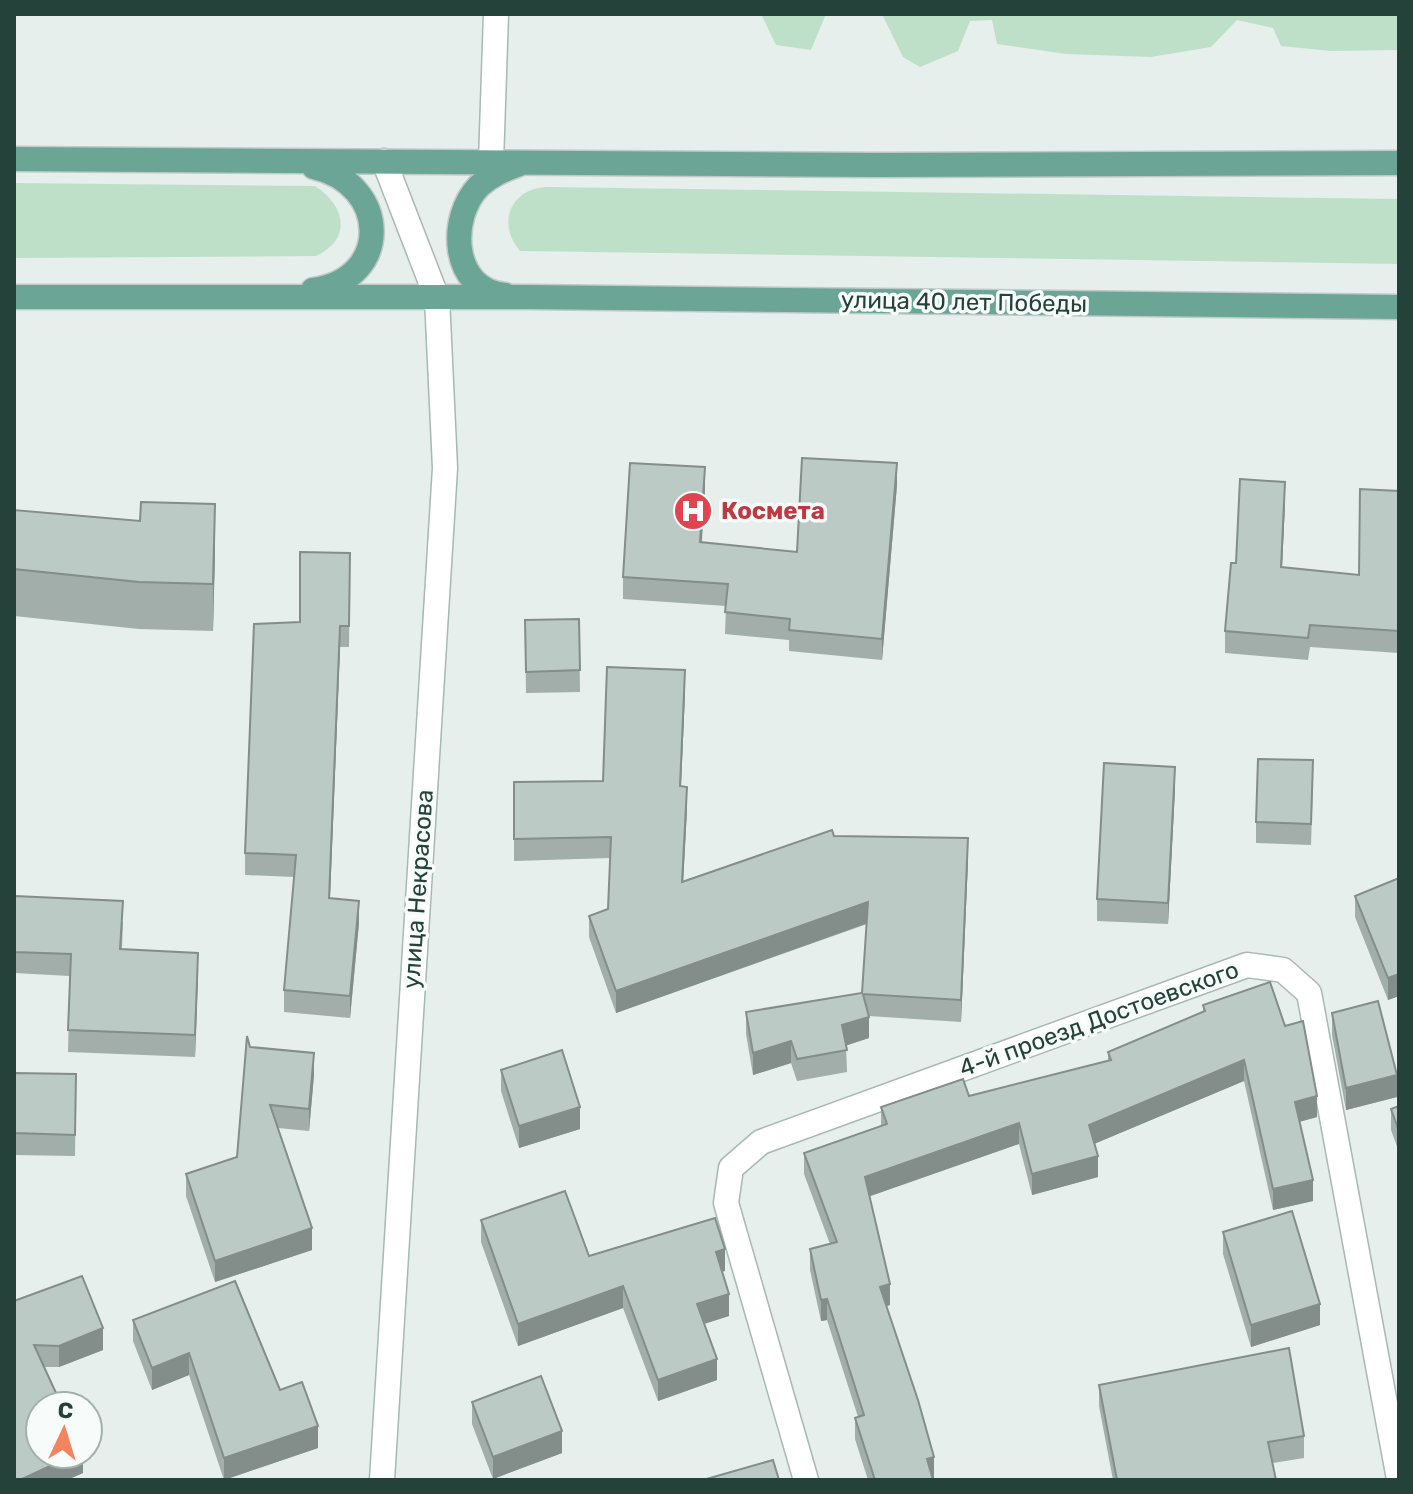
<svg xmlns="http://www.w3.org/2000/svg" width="1413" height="1494" viewBox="0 0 1413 1494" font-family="Rubik,sans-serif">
<rect width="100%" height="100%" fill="#e6efeb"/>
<!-- green -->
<g fill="#bfe0c8">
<path d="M761 14H826L811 50 776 45Z"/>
<path d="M882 14H1399V50L1331 51 1281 46 1273 28 1237 20 1211 47 1151 57 1066 54 997 44 992 20 970 21 958 51 920 67 903 57Z"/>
<path d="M14 183 315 186C345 205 353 239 316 256L14 258Z"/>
<path d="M548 187 1399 199V264L520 251C496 222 511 188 548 187Z"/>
</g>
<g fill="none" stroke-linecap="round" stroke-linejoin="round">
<!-- minor casing -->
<g stroke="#a8b8b2" stroke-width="27">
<g id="minor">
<path d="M491 162 496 14"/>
<path d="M382 1480 445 468 437 298 384 161"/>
<path d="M806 1480 726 1203 731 1168 761 1142 1247 965 1283 970 1309 993 1399 1479"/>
</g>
</g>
<!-- major casing -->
<g stroke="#c2cac8" stroke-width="27">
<g id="major">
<path d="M14 159 876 165 1399 163"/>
<path d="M313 290C393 279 389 184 314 167"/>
<path d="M505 295C451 290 448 218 479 186 491 175 503 170 517 165"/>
<path d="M14 297H529L1399 307"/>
</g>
</g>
<!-- minor -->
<use href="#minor" stroke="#fff" stroke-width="24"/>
<!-- major -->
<use href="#major" stroke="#6aa596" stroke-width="24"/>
</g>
<!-- wall -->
<g fill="#a1aea9">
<path d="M897 485 882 660 789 651V640L725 634 726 606 623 599V577L705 489 702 542 797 552Z"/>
<path d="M1399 491V653L1310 647 1308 660 1225 653V631L1236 563 1285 503 1282 567 1359 575Z"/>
<path d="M14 510 215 551 213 631 139 629 14 616Z"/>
<path d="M350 553 349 647H340L330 899 359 923 350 1018 284 1012V990L294 877 245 875V853L300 622Z"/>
<path d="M579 619 580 692 526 693 525 620Z"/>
<path d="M685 692 681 786 687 809 683 882 834 836 968 860 961 1022 869 1016V1038L846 1045 847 1072 797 1081 791 1063 753 1075 746 1034V1012L862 993 867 924 616 1013 589 937V916L608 909 610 858 514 861V782L603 781Z"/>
<path d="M1313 782 1311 845 1256 843V822Z"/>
<path d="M1175 789 1168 924 1097 921V899Z"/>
<path d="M1399 878V996L1388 1000 1355 917V896Z"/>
<path d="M14 907 123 922 122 949 198 975 195 1057 68 1052 70 976 14 973Z"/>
<path d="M1203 1005 1317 1117 1299 1122 1313 1201 1273 1210 1244 1081 1094 1144 1098 1177 1032 1195 1019 1144 869 1196 890 1305 886 1306 934 1478H932L933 1480H868L855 1439V1418L858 1417 827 1320 821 1321 810 1270V1249L830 1244 804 1174V1153L881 1126V1107L969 1096 1108 1061V1052L1203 1012Z"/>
<path d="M1332 1013 1397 1097 1346 1110 1332 1035Z"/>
<path d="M250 1047 314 1075 309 1131 278 1128 312 1250 215 1282 186 1196V1174L237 1157Z"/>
<path d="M501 1070 580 1129 519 1148 501 1091Z"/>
<path d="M14 1073 76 1074 75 1156 14 1155Z"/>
<path d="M1399 1106V1152L1391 1130V1109Z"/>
<path d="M481 1220 589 1256 725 1271H722L729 1316 704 1324 717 1380 658 1401 623 1308 518 1346 481 1242Z"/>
<path d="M1223 1232 1320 1325 1251 1347 1223 1254Z"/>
<path d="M14 1301 103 1350 59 1367H44L83 1454V1473L67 1480H14Z"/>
<path d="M133 1320 280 1390 318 1448 224 1480 189 1375 152 1390 133 1341Z"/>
<path d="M1099 1385 1304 1436V1458L1273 1463 1276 1480H1113L1099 1406Z"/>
<path d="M472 1402 562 1453 493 1479 472 1424Z"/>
</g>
<!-- shaded-wall -->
<g fill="#838d89">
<path d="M897 463V485L882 660V639Z"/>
<path d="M705 467V489L700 564V542Z"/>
<path d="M1285 482V503L1281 589V567Z"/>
<path d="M215 504V551L213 631V584Z"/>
<path d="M340 626V647L329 920V898Z"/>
<path d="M685 670V692L680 808V786Z"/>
<path d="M1175 767V789L1168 924V903Z"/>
<path d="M687 787V809L682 904V882Z"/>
<path d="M968 838V860L961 1022V1000Z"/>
<path d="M359 901V923L350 1018V996Z"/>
<path d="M868 902V923L616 1013V991Z"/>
<path d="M198 953V975L195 1057V1035Z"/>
<path d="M1399 974V996L1388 1000V978Z"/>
<path d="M869 1017V1038L842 1047V1025Z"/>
<path d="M791 1041V1063L753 1075V1053Z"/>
<path d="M314 1053V1075L309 1131V1109Z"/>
<path d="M1244 1060V1081L1089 1146V1125Z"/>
<path d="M1397 1075V1097L1346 1110V1088Z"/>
<path d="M1317 1096V1117L1295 1123V1102Z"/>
<path d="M580 1107V1129L519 1148V1126Z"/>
<path d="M1019 1123V1144L865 1198V1177Z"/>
<path d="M1098 1156V1177L1032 1195V1174Z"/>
<path d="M1313 1180V1201L1273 1210V1189Z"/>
<path d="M312 1228V1250L215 1282V1261Z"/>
<path d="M725 1249V1271L716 1274V1252Z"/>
<path d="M890 1284V1305L880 1308V1287Z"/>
<path d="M623 1286V1308L518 1346V1324Z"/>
<path d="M729 1294V1316L697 1326V1304Z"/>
<path d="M827 1299V1320L821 1321V1300Z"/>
<path d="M1320 1304V1325L1251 1347V1325Z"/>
<path d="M103 1328V1350L59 1367V1346Z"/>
<path d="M189 1353V1375L152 1390V1368Z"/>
<path d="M717 1359V1380L658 1401V1380Z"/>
<path d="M318 1426V1448L224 1480V1458Z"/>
<path d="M562 1431V1453L493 1479V1457Z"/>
<path d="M76 1454H83V1473L67 1480H20Z"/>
<path d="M934 1457V1478L927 1480V1459Z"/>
</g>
<!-- building -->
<g fill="#bbcac4" stroke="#838d89" stroke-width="2">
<path d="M802 458 897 463 882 639 789 630 790 619 725 612 728 584 623 577 630 463 705 467 700 542 797 552Z"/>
<path d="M1240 479 1285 482 1281 567 1359 575 1360 489 1399 491V631L1310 625 1308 638 1225 631 1231 563H1236Z"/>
<path d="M141 502 215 504 213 584 139 582 14 569V510L140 521Z"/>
<path d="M300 552 350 553 349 626H340L329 898 359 901 350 996 284 990 296 855 245 853 254 624 300 622Z"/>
<path d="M579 619 580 670 526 672 525 620Z"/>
<path d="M607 667 685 670 680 786 687 787 682 882 832 830 834 836 968 838 961 1000 863 994 869 1017 842 1025 847 1050 797 1059 791 1041 753 1053 746 1012 862 993 868 902 616 991 589 916 608 909 611 837 514 839V782L603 781Z"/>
<path d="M1258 759 1313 760 1311 824 1256 822Z"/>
<path d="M1104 763 1175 767 1168 903 1097 899Z"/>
<path d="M1399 878V974L1388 978 1355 896Z"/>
<path d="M15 896 123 901 120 949 198 953 195 1035 68 1030 71 954 14 952Z"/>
<path d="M1270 982 1285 1026 1303 1021 1317 1096 1295 1102 1313 1180 1273 1189 1244 1060 1089 1125 1098 1156 1032 1174 1019 1123 865 1177 890 1284 880 1287 918 1400 934 1457 927 1459 933 1480H875L855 1418 864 1415 827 1299 821 1300 810 1249 837 1242 804 1153 887 1124 881 1107 963 1079 969 1096 1111 1060 1108 1052 1205 1011 1203 1005Z"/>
<path d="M1378 1001 1397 1075 1346 1088 1332 1013Z"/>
<path d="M247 1036 250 1047 314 1053 309 1109 270 1105 312 1228 215 1261 186 1174 237 1157Z"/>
<path d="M562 1050 580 1107 519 1126 501 1070Z"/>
<path d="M14 1073 76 1074 75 1135 14 1133Z"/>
<path d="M1399 1106V1131L1391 1109Z"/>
<path d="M565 1191 589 1256 715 1218 725 1249 716 1252 729 1294 697 1304 717 1359 658 1380 623 1286 518 1324 481 1220Z"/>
<path d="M1292 1211 1320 1304 1251 1325 1223 1232Z"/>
<path d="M82 1276 103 1328 59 1346 34 1345 62 1406H40V1454H76L20 1480H14V1301Z"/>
<path d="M235 1281 280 1390 302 1382 318 1426 224 1458 189 1353 152 1368 133 1320Z"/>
<path d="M1289 1348 1304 1436 1268 1442 1276 1480H1117L1099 1385Z"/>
<path d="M541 1376 562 1431 493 1457 472 1402Z"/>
<path d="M773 1460 779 1480H703Z"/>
</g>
<!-- icons -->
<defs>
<g id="hospital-disc" transform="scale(2)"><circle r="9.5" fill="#e0444e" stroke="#f7fbf9"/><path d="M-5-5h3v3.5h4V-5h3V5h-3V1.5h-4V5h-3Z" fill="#fff"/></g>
</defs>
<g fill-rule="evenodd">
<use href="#hospital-disc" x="693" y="511"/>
</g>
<g text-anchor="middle" stroke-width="7" stroke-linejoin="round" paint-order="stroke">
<!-- street labels -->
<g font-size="24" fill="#24423a" stroke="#f7fbf9">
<text transform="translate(964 302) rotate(1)" y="8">улица 40 лет Победы</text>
<text transform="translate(418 889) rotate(-86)" y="8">улица Некрасова</text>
<text transform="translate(1099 1019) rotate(-20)" y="8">4-й проезд Достоевского</text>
</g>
<!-- health labels -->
<g font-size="24" font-weight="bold" fill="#be3a42" stroke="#f7fbf9" text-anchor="start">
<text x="721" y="519">Космета</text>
</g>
</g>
<!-- border -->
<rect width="1413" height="1494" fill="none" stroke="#24423a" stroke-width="32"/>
<!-- north arrow -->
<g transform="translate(64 1430) rotate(4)"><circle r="38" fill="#f7fbf9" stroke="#a3b1ad" stroke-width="2"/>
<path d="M0-6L14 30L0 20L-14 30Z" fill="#f4845f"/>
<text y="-12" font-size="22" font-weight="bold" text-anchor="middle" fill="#24423a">С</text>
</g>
</svg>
